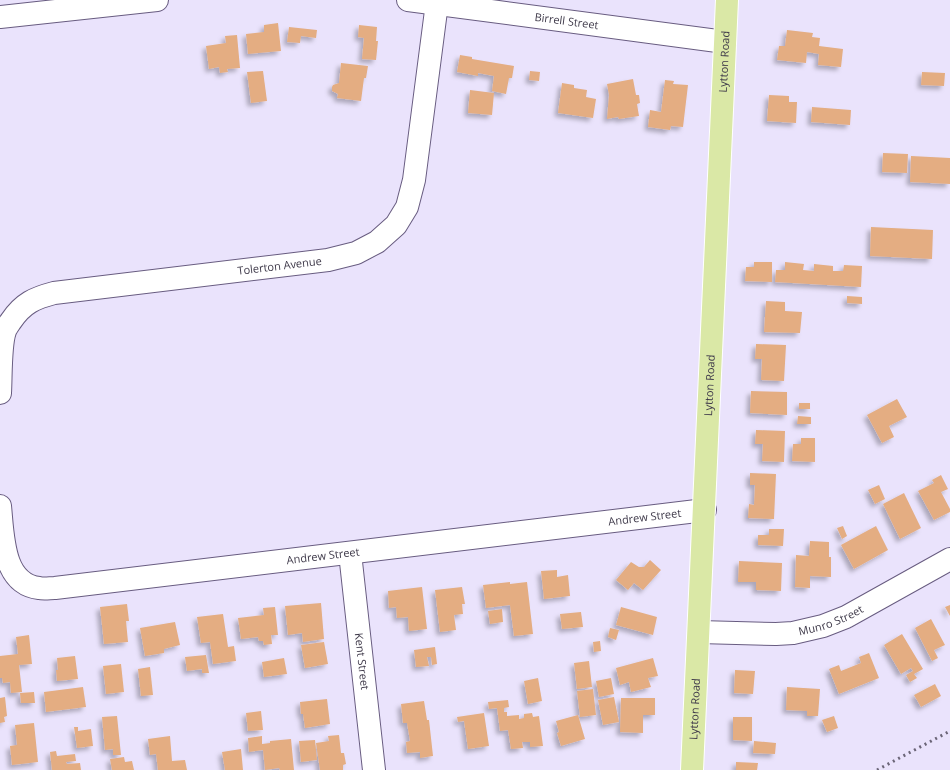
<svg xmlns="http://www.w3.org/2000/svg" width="950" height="770" viewBox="0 0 950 770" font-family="'Open Sans',sans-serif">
<defs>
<filter id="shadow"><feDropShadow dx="-3.5" dy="3.5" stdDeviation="2" flood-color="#0004"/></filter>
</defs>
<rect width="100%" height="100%" fill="#eae3fc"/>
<!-- building -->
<g fill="#e4ad82" filter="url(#shadow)">
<path d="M278 23 281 51 248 54 246 34 264 32V25Z"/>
<path d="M359 25 377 27 376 41H378L376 60 362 59 364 38 358 37Z"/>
<path d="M289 27 317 30 316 38 301 36 300 43 287 42Z"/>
<path d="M787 30 813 33 812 37 820 38 819 46 843 49 841 67 818 65 819 54 807 52 806 63 777 60 779 46H785Z"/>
<path d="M237 35 240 68 227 69 228 72 220 73 219 67 209 69 206 46 226 43 225 36Z"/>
<path d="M460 55 472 57V59L514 66 512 78H509L506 94 492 91 494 76 478 73V76L457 72Z"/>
<path d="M341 63 368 66 366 78H364L361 101 337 98 338 94 332 91V87L333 85 339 83Z"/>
<path d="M263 71 267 101 251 103 247 72Z"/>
<path d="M530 71 540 72 539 81 529 80Z"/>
<path d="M922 72 945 73 944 86 921 85Z"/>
<path d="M633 79 636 95H639L640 103 637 104 639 116 619 119 618 117 607 119 609 95 607 84Z"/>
<path d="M665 80 674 81 673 84 688 85 683 127 671 126 670 130 648 127 650 110 661 112Z"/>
<path d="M562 83 574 85V88L587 90 586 97 596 99 593 118 558 113Z"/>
<path d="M470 90 494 93 492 115 468 113Z"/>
<path d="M769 95 789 96V102H797L796 123 767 121Z"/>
<path d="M812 107 851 110 850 125 811 122Z"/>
<path d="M883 153 908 154 907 173 882 172Z"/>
<path d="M911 156 950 158V184L910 182Z"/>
<path d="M871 227 933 230 932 259 870 256Z"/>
<path d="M754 262H772V282L745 281 746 267H754Z"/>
<path d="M785 262 804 264 803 270 814 271V264L833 266V271H843L844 265 862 266 861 287 775 282 776 270H785Z"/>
<path d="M847 296 862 297V304L847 303Z"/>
<path d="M766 301 785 302V311L802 312 800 333 764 332Z"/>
<path d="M756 344 786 345 784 381 761 380 762 359H755Z"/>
<path d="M751 391 787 392V415L750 413Z"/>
<path d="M897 399 907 417 889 426 894 437 882 443 867 415Z"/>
<rect x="799" y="403" width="11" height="6"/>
<path d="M798 416 811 417V424H797Z"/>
<path d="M756 430 785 431 784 462 762 461 763 444H755Z"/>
<path d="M801 438H815V462L792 461 793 444H801Z"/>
<path d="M750 473 776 474 774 519 748 518 749 504 754 505 755 485H750Z"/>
<path d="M941 475 948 489 941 492 950 509V512L934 520 918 491 934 483 932 480Z"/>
<path d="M879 485 885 499 875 504 868 490Z"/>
<path d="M904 493 921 528 900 539 883 504Z"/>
<path d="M843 526 847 536 842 539 837 528Z"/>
<path d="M876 526 888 550 854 569 841 545Z"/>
<path d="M769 529H784L783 546 758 545V535H769Z"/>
<path d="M810 541 829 542V557H831V577L810 576V588L795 587 796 555 809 556Z"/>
<path d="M650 560 661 570 643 590 634 583 628 590 616 580 631 562 639 567H644Z"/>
<path d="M739 561 782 563 781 591 756 590V582H738Z"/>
<path d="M557 570V577L568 575 570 596 544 599 541 571Z"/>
<path d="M510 582V584L527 582 533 634 514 636 510 605 486 608 483 585Z"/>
<path d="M422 587 427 629 409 631 408 617 397 618 396 607 389 608 388 591Z"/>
<path d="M462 587 465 604H462L463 614 454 615 456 630 440 632 435 590Z"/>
<path d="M321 603 324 639 303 642 302 633 288 635 285 606Z"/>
<path d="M127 604 129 621H126L128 642 104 644 100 607Z"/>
<path d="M950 605V616L945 607Z"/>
<path d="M275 607 278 635H271L272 644 264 645 263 641H259L258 637 241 639 238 618 264 615 263 608Z"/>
<path d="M621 607 657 617 653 635 616 625Z"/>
<path d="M502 609 503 622 490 624 488 611Z"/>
<path d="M581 612 583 627 562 629 560 614Z"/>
<path d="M223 614 228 647 234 646 236 661 213 664 210 642 201 643 197 617Z"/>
<path d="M931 619 945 645 934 650 938 658 932 661 915 628Z"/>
<path d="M175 622 180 645 164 649V653L145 656 140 628Z"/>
<path d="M610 628 619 630 616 640 608 637Z"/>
<path d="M902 634 923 669 914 674 917 678 910 682 906 675 913 671 911 668 901 674 884 645Z"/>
<path d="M29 635 32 664 19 665 22 692 11 693 10 682 3 683 2 678H0V656L18 654 16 637Z"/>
<path d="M600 641 601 651 594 652 593 642Z"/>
<path d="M324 642 328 664 305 668 301 645Z"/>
<path d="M435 647 437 664 432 665 431 657H427L429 666 416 667 414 650Z"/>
<path d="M869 653 879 678 839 694 829 669 839 665 841 671 861 663 859 657Z"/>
<path d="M206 655 209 673H202V669L187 671 185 657Z"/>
<path d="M75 656 78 679 57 681 56 670H58L57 658Z"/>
<path d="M284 658 287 674 264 677 262 662Z"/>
<path d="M653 658 658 676 648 678 651 687 631 692 629 682 620 685 616 668Z"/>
<path d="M589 661 592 687 577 689 574 663Z"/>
<path d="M121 664 124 692 106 694 103 666Z"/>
<path d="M150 667 153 695 141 696 138 669Z"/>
<path d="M735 670 755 671 753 694 734 693Z"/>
<path d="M538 678 542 701 528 704 524 681Z"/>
<path d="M611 678 614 694 599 697 596 681Z"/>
<path d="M935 684 941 696 921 707 914 695Z"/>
<path d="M83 687 86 707 46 712 44 692Z"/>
<path d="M787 687 820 689 818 716H807V711L786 710Z"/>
<path d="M593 689 596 715 580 717 577 691Z"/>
<path d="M34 692 35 703H21L20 693Z"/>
<path d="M5 697 7 716 4 717 5 722 0 723V698Z"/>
<path d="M614 697 619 722 603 725 598 700Z"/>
<path d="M621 698H655V715H643V733L620 732Z"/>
<path d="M327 699 330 724 305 728 303 714H301L300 702Z"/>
<path d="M508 700 509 707 504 708V712H507V716L519 715V719L524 718V714L532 713 533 717 539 716 543 746 530 747V742H522L523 748 511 749 508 730 500 731 497 708 489 709 488 702Z"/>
<path d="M424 701 427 720H429L433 756 420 758V752L407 753 406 742 410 741 407 723H403L401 704Z"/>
<path d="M261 711 263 730 248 731 246 713Z"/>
<path d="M484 713 489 746 468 749 464 721 458 722 457 717Z"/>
<path d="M578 715 585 739 561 746 557 733 559 732 556 721Z"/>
<path d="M117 716 121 755H113V749L105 750 102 717Z"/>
<path d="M834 716 838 728 827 732 822 720Z"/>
<path d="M733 717H752V741L733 740Z"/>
<path d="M34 723 38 762 12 765 10 746 17 745 15 725Z"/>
<path d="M74 727H78V731L91 729 93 746 77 748Z"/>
<path d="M339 735 341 753H344L346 764 343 765V770H320L316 743 329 741 328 736Z"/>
<path d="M170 736 172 761 185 760 187 770H158L156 754 150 755 148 739Z"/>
<path d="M262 736V744L270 743V741L291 739 294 770H280L279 768 265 770 263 750 249 752 248 738Z"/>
<path d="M315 740 317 760 301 762 299 741Z"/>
<path d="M754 741 776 743 775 754 753 753Z"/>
<path d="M241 749 243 770H225L222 752Z"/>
<path d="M56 751 57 756 75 754 76 761 66 762 67 764 80 763 81 770H52L50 752Z"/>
<path d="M124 757 125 762 132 761 134 770H112L110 759Z"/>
<path d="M736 762 758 763 757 770H736Z"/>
</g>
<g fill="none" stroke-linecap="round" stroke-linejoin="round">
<!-- minor casing -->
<g stroke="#685c80" stroke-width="24">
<g id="minor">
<path id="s1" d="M408 0 725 42"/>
<path d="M0 17 157 0"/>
<path id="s2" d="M0 393C1 377 0 345 5 331 6 328 9 324 11 321 23 303 35 298 54 293L328 260 356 253 377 242 396 225 407 207 414 180 437 3"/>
<path id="s3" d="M0 506C3 534 2 584 39 588 44 589 50 588 55 588L705 510"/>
<path id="s4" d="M350 553 374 770"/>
<path id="s5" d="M699 632 776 634 793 633 823 626 846 617 950 559"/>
</g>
</g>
<!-- major casing -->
<g stroke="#fff" stroke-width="24">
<g id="major">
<path id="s6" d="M692 770 727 0"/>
</g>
</g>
<!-- minor -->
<use href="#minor" stroke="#fff" stroke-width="22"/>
<!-- major -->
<use href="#major" stroke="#dae8a6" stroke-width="22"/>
<!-- rail -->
<path stroke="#6b6577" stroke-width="3" stroke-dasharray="2 4" stroke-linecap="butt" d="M877 770 950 731"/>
</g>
<g text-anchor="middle" stroke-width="4" stroke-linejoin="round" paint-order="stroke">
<!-- street labels -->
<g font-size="11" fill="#3f3a4a" stroke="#fff">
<text dy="4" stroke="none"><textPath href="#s1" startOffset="160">Birrell Street</textPath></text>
<text dy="4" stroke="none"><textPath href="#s6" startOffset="709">Lytton Road</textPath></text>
<text dy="4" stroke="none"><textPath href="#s2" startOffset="354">Tolerton Avenue</textPath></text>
<text dy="4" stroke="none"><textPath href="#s6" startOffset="385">Lytton Road</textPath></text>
<text dy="4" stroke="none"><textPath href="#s3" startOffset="709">Andrew Street</textPath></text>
<text dy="4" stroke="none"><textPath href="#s3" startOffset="385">Andrew Street</textPath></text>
<text dy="4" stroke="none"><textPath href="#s5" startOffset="134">Munro Street</textPath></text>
<text dy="4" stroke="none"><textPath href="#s4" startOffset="109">Kent Street</textPath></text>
<text dy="4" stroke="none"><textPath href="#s6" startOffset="61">Lytton Road</textPath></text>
</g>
</g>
</svg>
